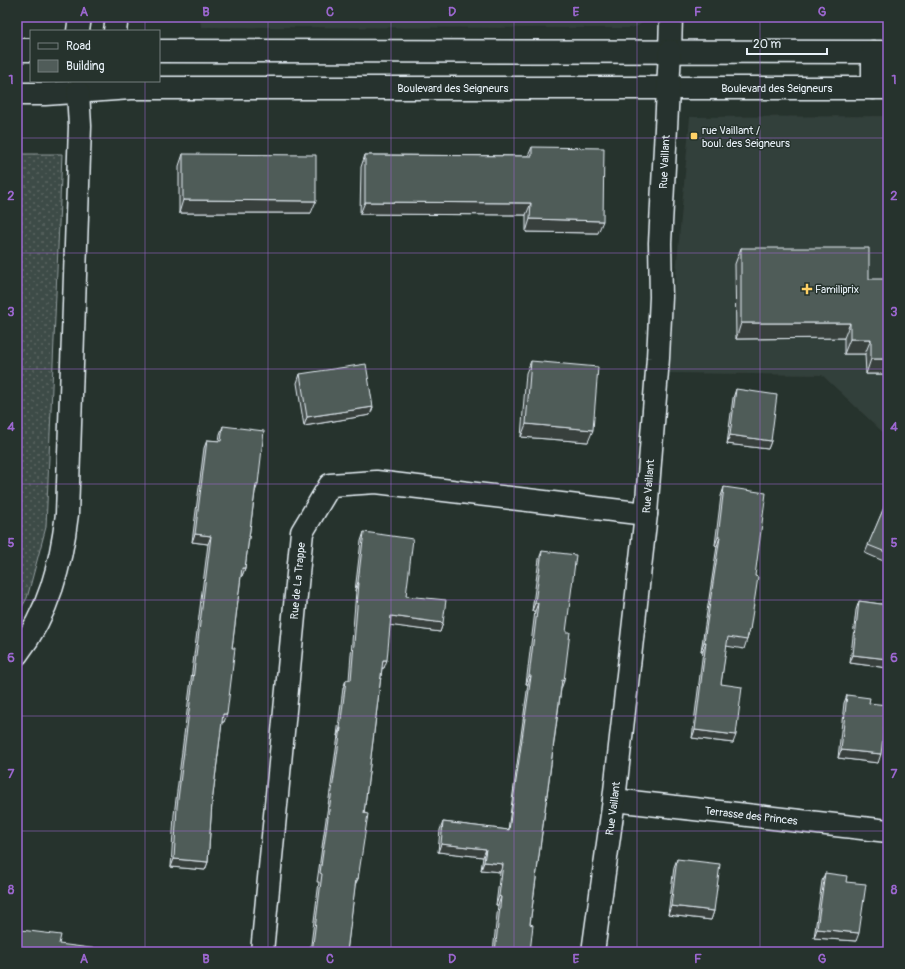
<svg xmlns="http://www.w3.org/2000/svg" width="905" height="969" viewBox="0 0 905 969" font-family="Pangolin,sans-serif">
<defs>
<pattern id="grass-dots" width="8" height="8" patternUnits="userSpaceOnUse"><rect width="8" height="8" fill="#3e4b47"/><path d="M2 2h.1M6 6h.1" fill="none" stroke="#5a6562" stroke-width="1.8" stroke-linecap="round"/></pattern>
</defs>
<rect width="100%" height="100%" fill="#26332d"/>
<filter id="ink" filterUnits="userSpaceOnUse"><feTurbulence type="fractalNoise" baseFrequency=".025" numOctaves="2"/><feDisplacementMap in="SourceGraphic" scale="8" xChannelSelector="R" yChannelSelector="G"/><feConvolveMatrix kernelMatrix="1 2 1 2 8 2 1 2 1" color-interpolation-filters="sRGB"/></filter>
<g filter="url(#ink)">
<!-- built -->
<g fill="#333f3a">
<path d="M176 17H650L638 26 630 28 201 27 200 17Z"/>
<path d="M888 116V437L822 375 667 373 690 117Z"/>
</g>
<!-- grass -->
<path fill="url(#grass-dots)" stroke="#939ea0" d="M17 154H62L46 527 27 598 17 616Z"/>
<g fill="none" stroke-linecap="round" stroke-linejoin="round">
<!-- street casing -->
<g stroke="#e8f1f8" stroke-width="25">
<g id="street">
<path d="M670 51 671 17"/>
<path id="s1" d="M614 800 888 831"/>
<path id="s2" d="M262 952 302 532 330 485 376 482 646 514"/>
</g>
</g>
<!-- secondary casing -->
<g stroke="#e8f1f8" stroke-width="25">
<g id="secondary">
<path d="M78 31 80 17"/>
<path d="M115 31 117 17"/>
<path d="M17 50H31"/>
<path d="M159 51 888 52"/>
<path d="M873 88V52"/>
<path id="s3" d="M17 94H45L131 88H888"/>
<path id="s4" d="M593 952 614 800 646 514 658 358 661 297 660 243 670 51"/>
</g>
</g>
<!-- highway casing -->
<g stroke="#e8f1f8" stroke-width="25">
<path id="highway" d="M17 654C49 613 61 564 67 514L80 126 78 92"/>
</g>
<!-- street -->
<use href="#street" stroke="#26332d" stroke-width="22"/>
<!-- secondary -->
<use href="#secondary" stroke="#26332d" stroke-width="22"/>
<!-- highway -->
<use href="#highway" stroke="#26332d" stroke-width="22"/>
</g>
<!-- wall -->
<g fill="#454f4d" stroke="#e8f1f8">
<path d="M532 147 598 233 526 232V215L360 214 361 167 365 155 528 156Z"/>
<path d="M183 154 311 213H179V166Z"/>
<path d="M741 248 869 279 888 374H866L865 354H844V338L736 339 735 264Z"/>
<path d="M531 361 588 442 521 437 526 373Z"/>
<path d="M300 374 373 407 370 415 304 426 297 383Z"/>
<path d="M736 389 771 441 768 449 727 444 733 398Z"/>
<path d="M223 426 255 492 245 568 242 576H241L232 648 224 722H222L212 803 208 862 205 870 171 867 174 815 208 544 192 542 204 448 207 440 219 441 220 434Z"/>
<path d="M724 487 755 576 750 630 744 649 726 646 721 684 733 743 692 738 703 651H701L717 546 715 545 721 496Z"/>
<path d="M888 498V563L865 553Z"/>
<path d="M364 532 406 596 443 623 440 632 390 625 384 668H382L364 813 358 879 355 885 347 952H310L319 882H317L338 736H337L343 688 346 680H349L356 591H355L361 541Z"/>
<path d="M542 551 566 632 561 689 530 924V952H493L498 905H496L500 872 481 870 483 857 438 852 440 830 443 822 508 830 528 684H526L535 611H532L539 559Z"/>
<path d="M859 601 888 605V668L850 663 856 610Z"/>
<path d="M847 695 869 703 878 763 838 758 844 703Z"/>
<path d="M677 859 714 911 711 920 668 915 674 867Z"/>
<path d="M825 873 846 882 856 941 814 938 822 881Z"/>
</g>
<!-- shaded-wall -->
<g fill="#38403e" stroke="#e8f1f8">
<path d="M183 200 316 201 311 213H179Z"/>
<path d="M365 202 531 203 526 215 360 214Z"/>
<path d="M530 219 603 221 598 233 526 232Z"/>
<path d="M741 323H850L844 338 736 339Z"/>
<path d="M850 339H871L865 354H844Z"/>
<path d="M871 359H888V374H866Z"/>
<path d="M373 407 370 415 304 426 307 417Z"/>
<path d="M526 424 593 430 588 442 521 437Z"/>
<path d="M730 435 771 441 768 449 727 444Z"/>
<path d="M256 484H258L255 492Z"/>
<path d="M195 534 211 536 208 544 192 542Z"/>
<path d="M718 537H720L717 546 715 545Z"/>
<path d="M242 568H245L242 576H239Z"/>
<path d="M358 582 359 583 356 591H355Z"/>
<path d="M535 603H538L535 611H532Z"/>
<path d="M391 616 443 623 440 632 388 625Z"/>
<path d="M749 630H750L747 639Z"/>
<path d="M704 642H706L703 651H701Z"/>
<path d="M853 655 888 659V668L850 663Z"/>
<path d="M383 660H387L384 668H380Z"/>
<path d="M529 676H531L528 684H526Z"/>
<path d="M562 680 564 681 561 689H559Z"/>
<path d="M223 714H227L224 722H220Z"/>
<path d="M340 728H341L338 736H337Z"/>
<path d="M695 730 736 735 733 743 692 738Z"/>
<path d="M841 750 881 754 878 763 838 758Z"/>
<path d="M441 844 486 849 483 857 438 852Z"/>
<path d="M174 859 208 862 205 870 171 867Z"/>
<path d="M484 862 503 864 500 872 481 870Z"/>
<path d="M499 896 501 897 498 905H496Z"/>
<path d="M671 906 714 911 711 920 668 915Z"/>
<path d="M817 929 859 933 856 941 814 938Z"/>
</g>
<!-- building -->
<g fill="#505c59" stroke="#e8f1f8">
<path d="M532 147 604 148 603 221 530 219 531 203 365 202V155L532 156Z"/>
<path d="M183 154 316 155V201L183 200Z"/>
<path d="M741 248H869V279H888V359H871V339H850V323H741Z"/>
<path d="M531 361 598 367 593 430 526 424Z"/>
<path d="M366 364 373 407 307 417 300 374Z"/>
<path d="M736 389 777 395 771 441 730 435Z"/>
<path d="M223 426 264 431 258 484H256L245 568H242L232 648H235L227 714H223L212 803 208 862 174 859 177 807 211 536 195 534 207 440 221 441Z"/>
<path d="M724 487 766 493 755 576 758 577 750 630H749L747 640 728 637 721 684 742 687 736 735 695 730 706 642H704L720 537H718Z"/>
<path d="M888 498V553L868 545Z"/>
<path d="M364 532 413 539 406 596 446 600 443 623 391 616 387 660H383L364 813 368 814 358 879H356L347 952H312L322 874 320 873 341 728H340L346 680H351L359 583 358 582Z"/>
<path d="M542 551 576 555 566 632H570L564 681 562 680 530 924 533 925 530 952H495L501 897 499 896 503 864 484 862 486 849 441 844 443 822 509 830 531 676H529L538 603H535Z"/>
<path d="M859 601 888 605V659L853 655Z"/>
<path d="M847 695 870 698 869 703 887 705 881 754 841 750Z"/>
<path d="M677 859 720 864 714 911 671 906Z"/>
<path d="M825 873 847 876 846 882 866 884 859 933 817 929Z"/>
<path d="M21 930 61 935 59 944 122 952H17V935L20 936Z"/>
</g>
</g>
<!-- grid -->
<path fill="none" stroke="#9c67d0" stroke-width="1" stroke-opacity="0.55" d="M145 17V31M268 17V952M391 17V952M514 17V952M637 17V952M760 17V952M145 81V952M17 138H888M17 253H888M17 369H888M17 484H888M17 600H888M17 716H888M17 831H888"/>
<!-- markers -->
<g fill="#ffd166" stroke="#26332d" stroke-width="1.5">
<rect x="690" y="132" width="8" height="8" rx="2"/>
<path d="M805 283h4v4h4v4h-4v4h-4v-4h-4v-4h4z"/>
</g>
<g text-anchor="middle" stroke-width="3" stroke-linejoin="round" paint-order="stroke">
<!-- street labels -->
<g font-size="11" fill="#e8f1f8" stroke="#26332d">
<text dy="4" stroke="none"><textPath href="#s3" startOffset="436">Boulevard des Seigneurs</textPath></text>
<text dy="4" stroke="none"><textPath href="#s3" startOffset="760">Boulevard des Seigneurs</textPath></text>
<text dy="4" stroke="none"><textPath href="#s4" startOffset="794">Rue Vaillant</textPath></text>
<text dy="4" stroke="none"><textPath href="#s4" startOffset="469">Rue Vaillant</textPath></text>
<text dy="4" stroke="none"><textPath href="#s2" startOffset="373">Rue de La Trappe</textPath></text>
<text dy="4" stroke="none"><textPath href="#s4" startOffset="145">Rue Vaillant</textPath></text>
<text dy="4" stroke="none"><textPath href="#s1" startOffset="138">Terrasse des Princes</textPath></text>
</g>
<!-- poi labels -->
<g font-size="11" fill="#e8f1f8" stroke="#26332d" text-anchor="start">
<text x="702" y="134">rue Vaillant /<tspan x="702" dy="13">boul. des Seigneurs</tspan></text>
<text x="815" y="293">Familiprix</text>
</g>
</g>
<!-- margin -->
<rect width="905" height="969" fill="none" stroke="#26332d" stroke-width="44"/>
<!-- legend -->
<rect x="30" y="30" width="130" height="52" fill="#26332d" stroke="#747f7e"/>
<rect x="38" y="43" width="20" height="6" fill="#26332d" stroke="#747f7e"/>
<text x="66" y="50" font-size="12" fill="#e8f1f8">Road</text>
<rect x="38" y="60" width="20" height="12" fill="#505c59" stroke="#747f7e"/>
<text x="66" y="70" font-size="12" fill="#e8f1f8">Building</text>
<!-- scale -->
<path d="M747 48v6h80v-6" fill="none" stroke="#e8f1f8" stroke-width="2"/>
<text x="753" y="48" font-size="12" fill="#e8f1f8" stroke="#26332d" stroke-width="3" paint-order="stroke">20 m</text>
<rect x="22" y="22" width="861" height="925" fill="none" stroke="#9c67d0" stroke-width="1.5"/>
<g font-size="13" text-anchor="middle" font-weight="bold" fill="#9c67d0">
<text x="84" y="16">A</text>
<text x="206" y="16">B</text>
<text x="330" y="16">C</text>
<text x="452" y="16">D</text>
<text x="576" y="16">E</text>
<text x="698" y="16">F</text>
<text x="822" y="16">G</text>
<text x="11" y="84">1</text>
<text x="894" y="84">1</text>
<text x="11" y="200">2</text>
<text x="894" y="200">2</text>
<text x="11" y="316">3</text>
<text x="894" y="316">3</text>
<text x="11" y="431">4</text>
<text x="894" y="431">4</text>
<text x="11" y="547">5</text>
<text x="894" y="547">5</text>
<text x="11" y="662">6</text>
<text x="894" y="662">6</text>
<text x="11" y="778">7</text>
<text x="894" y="778">7</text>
<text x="11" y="894">8</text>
<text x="894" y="894">8</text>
<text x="84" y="963">A</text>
<text x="206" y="963">B</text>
<text x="330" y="963">C</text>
<text x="452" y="963">D</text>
<text x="576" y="963">E</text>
<text x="698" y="963">F</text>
<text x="822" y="963">G</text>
</g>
</svg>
